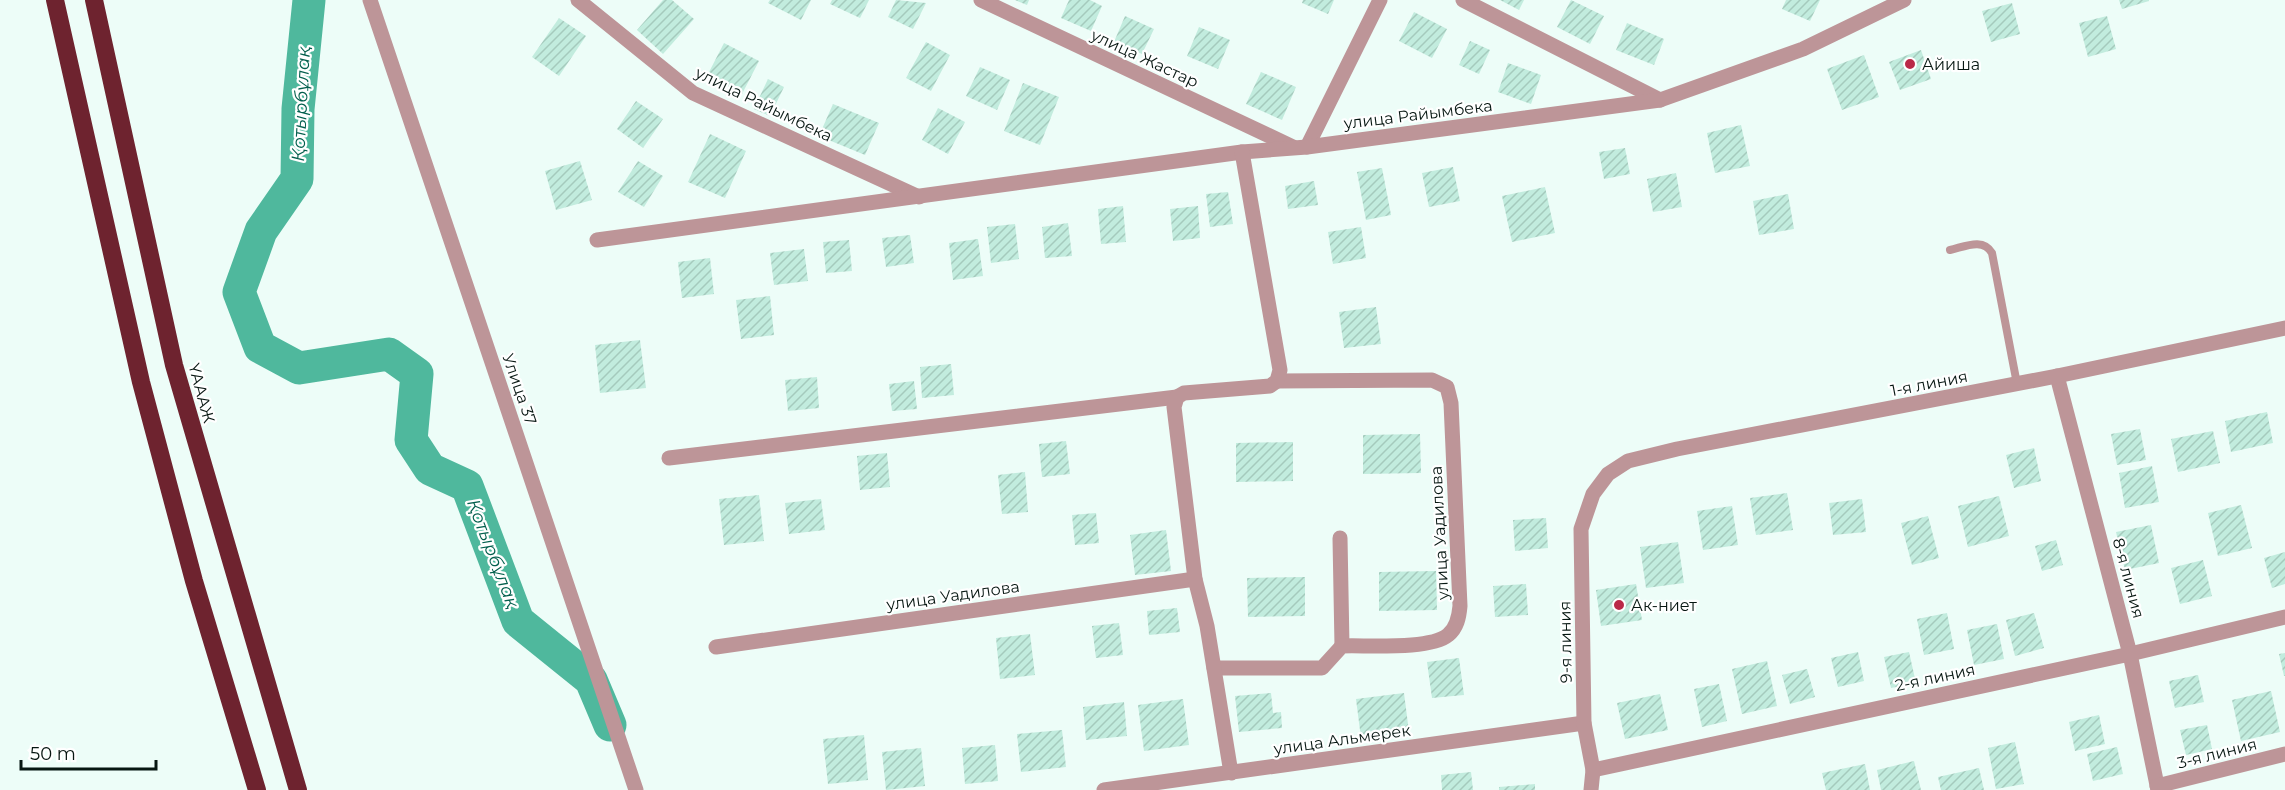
<svg xmlns="http://www.w3.org/2000/svg" width="2285" height="790" viewBox="0 0 2285 790" font-family="Montserrat,sans-serif">
<defs>
<pattern id="building-hatch" width="6" height="6" patternUnits="userSpaceOnUse" patternTransform="scale(1.5)"><rect width="6" height="6" fill="#c2ecde"/><path d="M-1 1l2-2M0 6l6-6M5 7l2-2" fill="none" stroke="#a5cabd"/></pattern>
</defs>
<rect width="100%" height="100%" fill="#edfdf8"/>
<g fill="none" stroke-linecap="round" stroke-linejoin="round">
<!-- river -->
<path stroke="#4fb89d" stroke-width="33" d="M309 0 298 109 297 179 261 231 239 292 260 347 299 368 389 354 417 374 411 440 430 469 467 486 518 621 591 680 610 725"/>
</g>
<!-- building -->
<g fill="url(#building-hatch)">
<path d="M663 0H672L694 19 663 54 637 30Z"/>
<path d="M770 0H811L801 20 768 3Z"/>
<path d="M832 0H869L860 18 830 4Z"/>
<path d="M896 0 926 3 913 29 888 17Z"/>
<path d="M1015 0H1029L1027 5Z"/>
<path d="M1069 0H1090L1102 6 1091 31 1061 18Z"/>
<path d="M1303 0H1334L1328 14 1302 3Z"/>
<path d="M1500 0H1524L1519 10Z"/>
<path d="M1571 0 1604 16 1590 44 1557 27Z"/>
<path d="M1786 0H1820L1810 21 1782 9Z"/>
<path d="M2119 0H2149V1L2122 9Z"/>
<path d="M2012 3 2020 34 1991 42 1982 11Z"/>
<path d="M1414 12 1447 29 1432 58 1399 41Z"/>
<path d="M1125 16 1154 29 1142 54 1114 42Z"/>
<path d="M2107 16 2116 49 2088 57 2079 23Z"/>
<path d="M559 18 586 36 559 76 532 57Z"/>
<path d="M1627 23 1664 39 1654 65 1616 50Z"/>
<path d="M1199 27 1230 40 1218 69 1187 56Z"/>
<path d="M1470 41 1490 50 1479 74 1459 65Z"/>
<path d="M926 42 950 55 931 91 906 78Z"/>
<path d="M724 43 759 61 742 94 707 76Z"/>
<path d="M1921 50 1931 79 1900 90 1889 62Z"/>
<path d="M1864 55 1879 97 1842 110 1827 69Z"/>
<path d="M1508 63 1541 75 1531 104 1498 92Z"/>
<path d="M980 67 1010 80 997 110 966 96Z"/>
<path d="M1261 72 1296 87 1282 120 1246 104Z"/>
<path d="M768 79 784 87 770 116 754 109Z"/>
<path d="M1023 83 1059 97 1040 145 1004 131Z"/>
<path d="M636 101 663 119 643 148 617 129Z"/>
<path d="M833 104 879 123 865 155 819 136Z"/>
<path d="M938 108 965 122 948 154 922 140Z"/>
<path d="M1741 125 1750 166 1715 173 1707 133Z"/>
<path d="M710 134 746 151 725 198 688 182Z"/>
<path d="M1625 148 1630 174 1604 179 1599 152Z"/>
<path d="M580 161 592 200 556 210 545 171Z"/>
<path d="M638 161 663 176 644 207 618 192Z"/>
<path d="M1453 167 1460 201 1429 207 1422 173Z"/>
<path d="M1382 168 1391 215 1366 220 1357 172Z"/>
<path d="M1676 173 1682 207 1653 212 1647 179Z"/>
<path d="M1314 181 1318 205 1288 209 1285 186Z"/>
<path d="M1545 187 1555 233 1512 242 1502 196Z"/>
<path d="M1228 192 1233 224 1210 227 1206 194Z"/>
<path d="M1788 194 1794 229 1759 235 1753 201Z"/>
<path d="M1123 206 1126 242 1101 244 1098 209Z"/>
<path d="M1198 206 1200 238 1173 241 1170 209Z"/>
<path d="M1068 223 1072 256 1045 258 1042 227Z"/>
<path d="M1015 224 1019 259 991 263 987 227Z"/>
<path d="M1361 227 1366 258 1333 264 1328 232Z"/>
<path d="M910 235 914 263 886 267 882 238Z"/>
<path d="M978 239 983 276 953 280 949 243Z"/>
<path d="M849 240 852 271 826 273 823 242Z"/>
<path d="M804 249 808 281 774 285 770 253Z"/>
<path d="M710 258 714 294 682 298 678 262Z"/>
<path d="M770 296 774 335 741 339 736 300Z"/>
<path d="M1376 307 1381 344 1344 348 1339 312Z"/>
<path d="M640 340 646 388 600 393 595 345Z"/>
<path d="M951 364 954 395 922 398 920 367Z"/>
<path d="M817 377 819 408 788 411 785 380Z"/>
<path d="M914 381 917 409 892 411 889 384Z"/>
<path d="M2267 412 2273 443 2231 452 2225 421Z"/>
<path d="M2140 429 2146 460 2117 465 2111 434Z"/>
<path d="M2213 431 2220 463 2178 472 2171 439Z"/>
<path d="M1420 434 1421 473 1363 474V435Z"/>
<path d="M1066 441 1070 474 1042 477 1039 444Z"/>
<path d="M1293 442V481L1236 482V443Z"/>
<path d="M2034 448 2041 481 2014 488 2006 455Z"/>
<path d="M887 453 890 487 860 490 857 456Z"/>
<path d="M2152 466 2159 502 2125 508 2119 473Z"/>
<path d="M1025 472 1028 512 1002 514 998 475Z"/>
<path d="M1787 493 1793 530 1756 535 1750 498Z"/>
<path d="M759 495 764 541 724 545 719 499Z"/>
<path d="M1999 496 2009 536 1968 547 1958 506Z"/>
<path d="M821 499 825 530 789 534 785 503Z"/>
<path d="M1862 499 1866 532 1833 535 1829 503Z"/>
<path d="M2241 505 2252 548 2218 556 2208 513Z"/>
<path d="M1732 506 1738 545 1703 550 1697 511Z"/>
<path d="M1096 513 1099 543 1075 545 1072 515Z"/>
<path d="M1928 516 1939 558 1912 565 1901 523Z"/>
<path d="M1546 518 1548 548 1515 551 1513 520Z"/>
<path d="M2151 525 2159 563 2125 570 2116 532Z"/>
<path d="M1166 530 1171 571 1135 575 1130 535Z"/>
<path d="M2056 540 2063 565 2042 571 2035 546Z"/>
<path d="M1678 542 1684 583 1646 588 1640 547Z"/>
<path d="M2285 552V584L2272 588 2264 558Z"/>
<path d="M2203 560 2212 596 2180 604 2171 568Z"/>
<path d="M1436 571 1437 610 1379 611V572Z"/>
<path d="M1305 577V616L1248 617 1247 578Z"/>
<path d="M1526 584 1528 615 1495 617 1493 586Z"/>
<path d="M1636 584 1642 620 1601 626 1596 590Z"/>
<path d="M1177 608 1180 632 1149 635 1147 611Z"/>
<path d="M1947 613 1954 649 1924 655 1917 619Z"/>
<path d="M2034 613 2044 648 2015 656 2006 620Z"/>
<path d="M1119 623 1123 655 1096 658 1092 626Z"/>
<path d="M1997 624 2004 659 1974 665 1967 630Z"/>
<path d="M1030 634 1035 675 1000 679 996 638Z"/>
<path d="M1858 652 1864 681 1838 687 1831 658Z"/>
<path d="M1909 652 1916 683 1891 688 1884 657Z"/>
<path d="M2285 653V676H2284L2279 654Z"/>
<path d="M1459 658 1464 695 1432 698 1427 662Z"/>
<path d="M1767 661 1777 706 1742 714 1732 669Z"/>
<path d="M1807 669 1815 697 1790 704 1782 675Z"/>
<path d="M2198 675 2204 702 2175 708 2169 681Z"/>
<path d="M1719 684 1727 721 1702 727 1694 689Z"/>
<path d="M2271 691 2280 732 2241 741 2232 700Z"/>
<path d="M1271 693 1273 713 1281 712 1282 728 1239 732 1235 696Z"/>
<path d="M1404 693 1409 732 1361 738 1356 699Z"/>
<path d="M1660 694 1668 730 1625 739 1617 703Z"/>
<path d="M1183 699 1189 745 1144 751 1138 705Z"/>
<path d="M1124 702 1127 736 1086 740 1083 707Z"/>
<path d="M2099 715 2105 744 2075 751 2069 722Z"/>
<path d="M2207 725 2212 749 2186 755 2180 730Z"/>
<path d="M1062 730 1066 767 1021 772 1017 734Z"/>
<path d="M864 735 868 780 828 784 823 739Z"/>
<path d="M2015 742 2024 784 1996 789 1988 748Z"/>
<path d="M995 745 998 781 965 784 962 748Z"/>
<path d="M2117 747 2123 774 2093 781 2087 754Z"/>
<path d="M921 748 925 786 886 790 882 752Z"/>
<path d="M1914 761 1921 790H1881L1877 770Z"/>
<path d="M1865 764 1870 790H1826L1822 773Z"/>
<path d="M1979 768 1984 790H1941L1938 777Z"/>
<path d="M1471 772 1473 790H1442L1441 775Z"/>
<path d="M1535 784V790H1499V787Z"/>
</g>
<g fill="none" stroke-linecap="round" stroke-linejoin="round">
<!-- service -->
<path stroke="#bd9598" stroke-width="8" d="M1950 250C1964 247 1983 237 1992 253L2017 384"/>
<!-- minor -->
<g stroke="#bd9598" stroke-width="15">
<path d="M370 0 636 790"/>
<path d="M578 0 693 93 919 197"/>
<path d="M981 0 1293 147"/>
<path d="M1463 0 1660 100"/>
<path d="M1307 147 1380 0"/>
<path d="M597 240 1242 152 1307 147 1660 100 1803 49 1904 0"/>
<path d="M2057 376 2130 654 2158 790"/>
<path d="M669 458 1177 397"/>
<path d="M1340 538 1342 646"/>
<path d="M716 647 1195 579"/>
<path d="M1214 668H1322L1342 646C1367 645 1430 650 1448 635 1457 628 1459 617 1460 606L1451 403 1447 387 1432 380 1277 381"/>
<path d="M1593 770 2130 654 2285 617"/>
<path d="M1231 773 1207 626 1195 579 1174 407 1177 397 1184 393 1270 386 1277 381 1280 370 1242 152"/>
<path d="M2157 786 2285 754"/>
<path d="M1104 790 1584 723"/>
<path d="M1591 790 1593 770 1584 723 1581 529 1593 494 1608 474 1628 461 1677 449 2057 376 2285 328"/>
</g>
<!-- motorway -->
<g stroke="#6e232f" stroke-width="18">
<path d="M55 0 141 382 194 581 257 790"/>
<path d="M94 0 174 365 298 790"/>
</g>
</g>
<!-- markers -->
<g fill="#ba2948" stroke="#fff" stroke-width="2">
<circle cx="1910" cy="64" r="6"/>
<circle cx="1619" cy="605" r="6"/>
</g>
<g text-anchor="middle" stroke-width="4.5" stroke-linejoin="round" paint-order="stroke">
<!-- street labels -->
<g font-size="16" fill="#071712" stroke="#fff">
<text transform="translate(1145 58) rotate(25)" y="6">улица Жастар</text>
<text transform="translate(764 104) rotate(26)" y="6">улица Райымбека</text>
<text transform="translate(1418 114) rotate(-7)" y="6">улица Райымбека</text>
<text transform="translate(1929 383) rotate(-11)" y="6">1-я линия</text>
<text transform="translate(520 389) rotate(71)" y="6">Улица 37</text>
<text transform="translate(202 393) rotate(75)" y="6">ҮАААЖ</text>
<text transform="translate(1439 533) rotate(-93)" y="6">улица Уадилова</text>
<text transform="translate(2129 578) rotate(75)" y="6">8-я линия</text>
<text transform="translate(953 595) rotate(-8)" y="6">улица Уадилова</text>
<text transform="translate(1565 642) rotate(-91)" y="6">9-я линия</text>
<text transform="translate(1935 677) rotate(-12)" y="6">2-я линия</text>
<text transform="translate(1342 739) rotate(-8)" y="6">улица Альмерек</text>
<text transform="translate(2217 753) rotate(-14)" y="6">3-я линия</text>
</g>
<!-- poi labels -->
<g font-size="16" fill="#071712" stroke="#fff" text-anchor="start">
<text x="1922" y="70">Айиша</text>
<text x="1631" y="611">Ак-ниет</text>
</g>
<!-- water labels -->
<g font-size="18" font-style="italic" fill="#035f4d" stroke="#fff">
<text transform="translate(301 104) rotate(-87)" y="6">Қотырбұлақ</text>
<text transform="translate(493 554) rotate(69)" y="6">Қотырбұлақ</text>
</g>
</g>
<!-- scale -->
<path d="M21 760v9h135v-9" fill="none" stroke="#071712" stroke-width="3"/>
<text x="30" y="760" font-size="18" fill="#071712" stroke="#ffffff" stroke-width="4.5" paint-order="stroke">50 m</text>
</svg>
